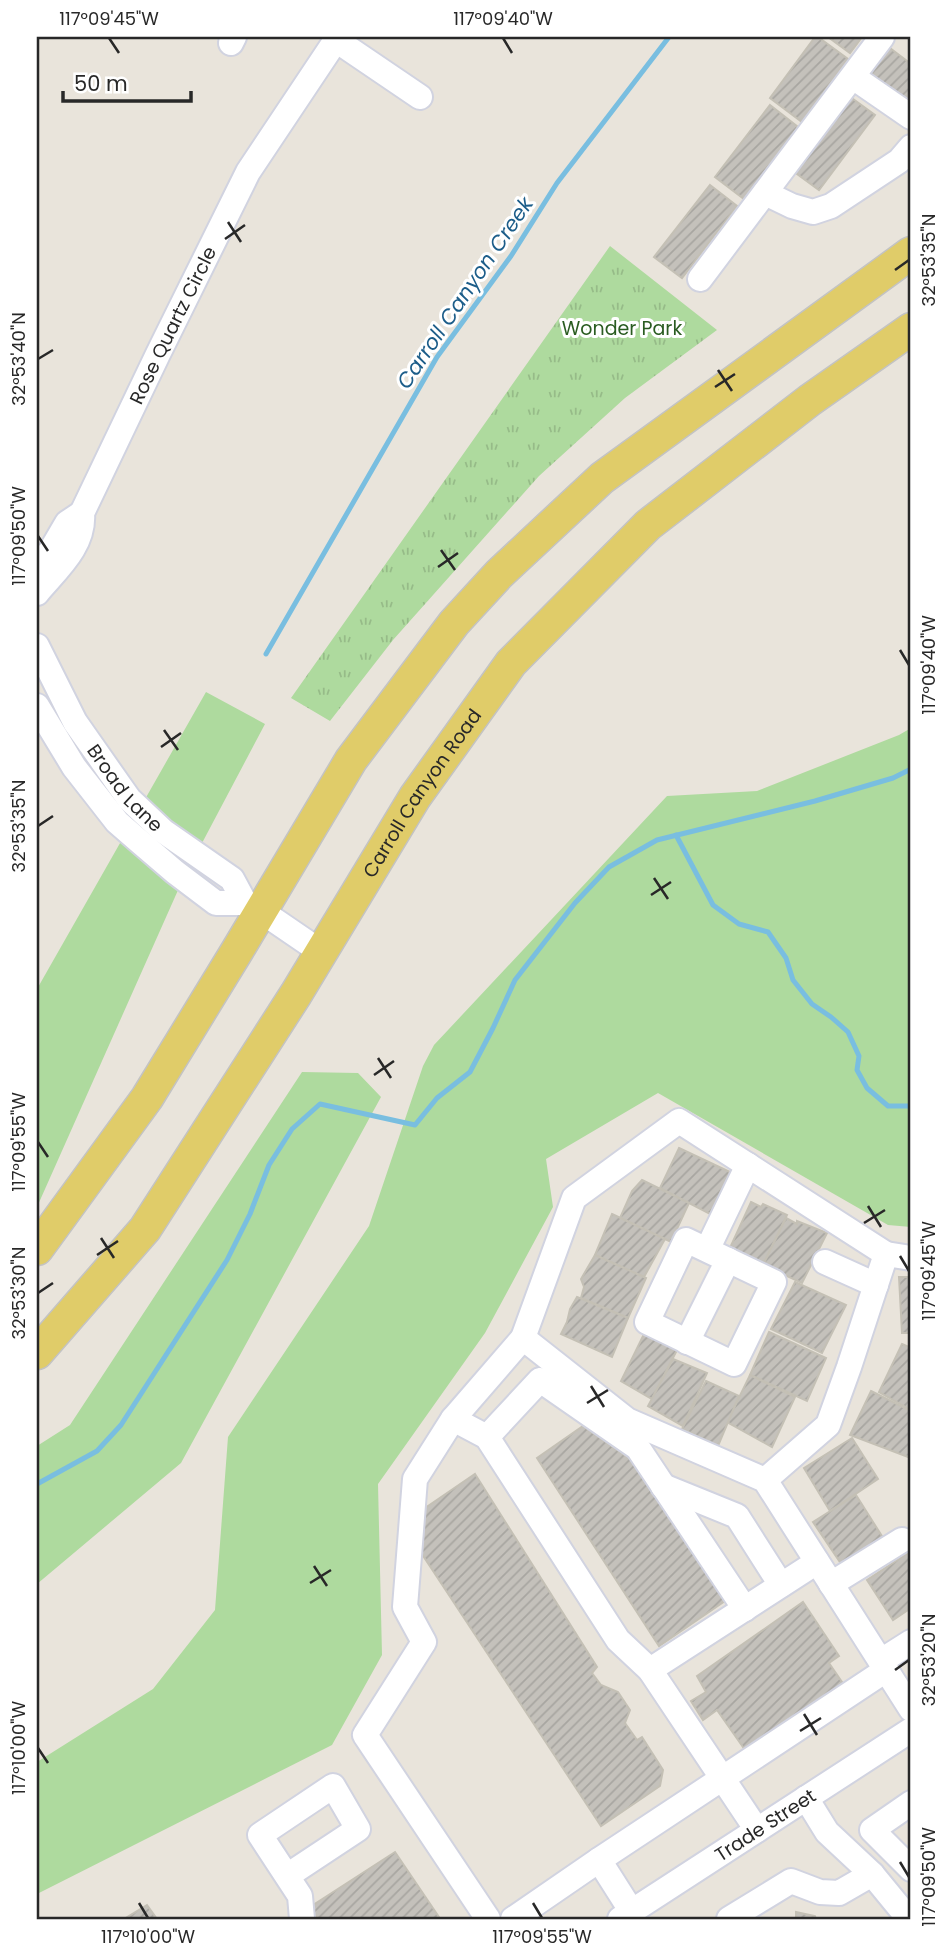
<svg xmlns="http://www.w3.org/2000/svg" width="948" height="1956" viewBox="0 0 948 1956" font-family="Poppins,sans-serif">
<defs>
<pattern id="park-tufts" width="24" height="20" patternUnits="userSpaceOnUse" patternTransform="scale(1.75)"><rect width="24" height="20" fill="#aeda9e"/><path d="M3 7l-1-3M5 7V3M7 7l1-3M15 17l-1-3M17 17v-4M19 17l1-3" fill="none" stroke="#96bb88"/></pattern>
<pattern id="building-hatch" width="6" height="6" patternUnits="userSpaceOnUse" patternTransform="scale(1.75)"><rect width="6" height="6" fill="#c4c1bb"/><path d="M-1 1l2-2M0 6l6-6M5 7l2-2" fill="none" stroke="#a8a6a1"/></pattern>
</defs>
<rect width="100%" height="100%" fill="#e9e4db"/>
<!-- grass -->
<g fill="#aeda9e">
<path d="M206 692 265 724 183 879 37 1207V989Z"/>
<path d="M911 728V1227L888 1225 658 1093 546 1159 553 1207 485 1333 378 1484 382 1655 332 1745 37 1894V1762L153 1689 215 1610 228 1437 369 1226 423 1066 434 1045 667 796 757 791 899 735Z"/>
<path d="M302 1072 358 1073 381 1097 181 1463 37 1584V1446L70 1425Z"/>
</g>
<!-- park -->
<path fill="url(#park-tufts)" d="M610 246 717 330 625 398 539 476 393 640 330 721 291 698Z"/>
<g fill="none" stroke-linecap="round" stroke-linejoin="round">
<!-- stream -->
<g stroke="#79bee0" stroke-width="5">
<path d="M266 654 437 357 511 256 557 183 669 37"/>
<path d="M676 835 713 905 739 924 768 932 786 958 793 980 812 1004 831 1017 848 1032 859 1056 857 1070 867 1088 888 1106H911"/>
<path d="M37 1484 97 1451 121 1425 227 1260 250 1214 269 1165 292 1129 320 1104 415 1125 437 1098 470 1072 493 1028 515 980 575 903 609 867 657 840 815 801 893 778 911 769"/>
</g>
</g>
<!-- building -->
<g fill="url(#building-hatch)" stroke="#c4c0b5" stroke-width="2">
<path d="M815 37H818L848 59 802 122 770 98Z"/>
<path d="M828 37H862L850 53Z"/>
<path d="M886 45 911 64V109L864 73Z"/>
<path d="M849 96 875 115 819 190 793 171Z"/>
<path d="M770 105 798 127 744 199 715 177Z"/>
<path d="M710 185 737 206 682 278 654 257Z"/>
<path d="M679 1148 730 1172 710 1214 660 1188Z"/>
<path d="M642 1180 689 1203 671 1242 620 1218 632 1191Z"/>
<path d="M751 1202 761 1207 763 1204 787 1215 763 1265 729 1250Z"/>
<path d="M612 1214 665 1239 644 1277 595 1255Z"/>
<path d="M786 1218 797 1224V1221L827 1233 802 1283 763 1265Z"/>
<path d="M595 1255 646 1278 628 1318 581 1298 584 1287 581 1279Z"/>
<path d="M899 1277H911V1333H902Z"/>
<path d="M795 1282 846 1305 822 1353 771 1329Z"/>
<path d="M577 1297 628 1318 612 1357 561 1334 567 1322 570 1309Z"/>
<path d="M769 1332 826 1358 807 1401 750 1375Z"/>
<path d="M644 1334 678 1348 652 1399 621 1381Z"/>
<path d="M902 1344 911 1348V1410L879 1392Z"/>
<path d="M673 1359 707 1373 683 1426 648 1406Z"/>
<path d="M750 1375 795 1397 772 1447 727 1422Z"/>
<path d="M706 1381 739 1396 718 1446 682 1429Z"/>
<path d="M871 1391 911 1411V1450L908 1457 850 1435Z"/>
<path d="M583 1426 633 1461 725 1601 659 1646 537 1458Z"/>
<path d="M852 1438 878 1479 830 1511 804 1468Z"/>
<path d="M475 1474 597 1667 592 1673 601 1685 618 1692 630 1710 625 1723 637 1740 642 1737 663 1770 660 1786 601 1826 416 1545 425 1508Z"/>
<path d="M856 1495 885 1541 844 1568 813 1522Z"/>
<path d="M911 1551V1608L893 1620 867 1580Z"/>
<path d="M803 1602 839 1656 829 1663 844 1685 745 1750 717 1710 703 1720 691 1701 706 1692 697 1676Z"/>
<path d="M395 1852 439 1917 435 1919H318L310 1907Z"/>
<path d="M147 1905 157 1919H124Z"/>
<path d="M796 1912 815 1916 816 1919H796Z"/>
</g>
<g fill="none" stroke-linecap="round" stroke-linejoin="round">
<!-- minor casing -->
<g stroke="#d1d3e0" stroke-width="28">
<g id="minor">
<path d="M336 40 420 97"/>
<path d="M231 43 234 37"/>
<path d="M853 77 911 117"/>
<path d="M765 193 792 206 813 212 831 206 899 161 911 147"/>
<path d="M700 279 882 37"/>
<path d="M37 564 50 552 67 523 82 513"/>
<path id="s1" d="M37 593C56 570 85 546 82 513L158 354 248 172 338 37"/>
<path id="s2" d="M37 646 75 722 129 799 163 831 232 879 245 903"/>
<path d="M37 706 74 767 117 822 140 842 175 872 216 903H245L261 911 321 952"/>
<path d="M707 1250 686 1240 647 1322 734 1364 774 1282 707 1250 748 1165"/>
<path d="M886 1254 911 1258"/>
<path d="M825 1262 876 1285"/>
<path d="M523 1338 574 1198 679 1121 886 1254 849 1367 828 1425 765 1480"/>
<path d="M687 1342 728 1260"/>
<path d="M453 1419 415 1479 405 1607 424 1642 365 1735 488 1919"/>
<path d="M487 1437 540 1380 638 1448 745 1609"/>
<path d="M663 1486 737 1516 781 1585"/>
<path d="M831 1584 902 1540"/>
<path d="M881 1661 911 1642"/>
<path d="M650 1670 817 1562"/>
<path d="M806 1798 827 1832 872 1874"/>
<path d="M911 1803 872 1830 911 1869"/>
<path d="M757 1830 650 1670 618 1640 487 1437 453 1419 523 1338 627 1420 765 1480 911 1709"/>
<path d="M599 1860 632 1912"/>
<path d="M287 1876 358 1829 333 1786 260 1835 300 1896 302 1919"/>
<path d="M513 1919 599 1860 886 1670"/>
<path id="s3" d="M620 1919 911 1730"/>
<path d="M729 1919 791 1881 820 1892 839 1893 872 1874 909 1919"/>
</g>
</g>
<!-- major casing -->
<g stroke="#c3c3c3" stroke-width="35">
<g id="major">
<path d="M37 1249 147 1098 237 951 351 760 454 623 499 574 602 478 911 253"/>
<path id="s4" d="M37 1353 145 1229 296 994 415 797 511 663 648 525 810 400 911 329"/>
</g>
</g>
<!-- minor -->
<use href="#minor" stroke="#fff" stroke-width="24"/>
<!-- major -->
<use href="#major" stroke="#e0cc69" stroke-width="32"/>
</g>
<!-- ticks -->
<path fill="none" stroke="#282828" stroke-width="2.5" d="M109 38 119 53M503 38 512 53M228 222 241 242M225 239 245 225M895 270 909 260M38 359 53 350M718 370 732 391M715 387 735 374M38 536 48 551M441 550 455 570M438 567 458 553M900 650 909 665M164 730 178 750M161 747 181 733M38 826 53 816M654 878 668 899M651 895 671 882M378 1058 391 1078M374 1075 394 1061M38 1142 48 1157M868 1206 881 1227M864 1223 885 1210M101 1238 114 1258M97 1255 118 1241M900 1256 909 1271M38 1293 53 1283M591 1386 604 1407M587 1403 608 1390M314 1566 327 1586M310 1583 331 1570M895 1670 909 1660M804 1714 817 1735M800 1731 821 1718M38 1748 48 1763M900 1862 909 1877M139 1903 148 1918M533 1903 542 1918"/>
<g text-anchor="middle" stroke-width="6" stroke-linejoin="round" paint-order="stroke">
<!-- street labels -->
<g font-size="19" fill="#282828" stroke="#fff">
<text dy="7" stroke="none"><textPath href="#s1" startOffset="303">Rose Quartz Circle</textPath></text>
<text dy="7" stroke="none"><textPath href="#s2" startOffset="168">Broad Lane</textPath></text>
<text dy="7" stroke="none"><textPath href="#s4" startOffset="681">Carroll Canyon Road</textPath></text>
<text dy="7" stroke="none"><textPath href="#s3" startOffset="173">Trade Street</textPath></text>
</g>
<!-- park labels -->
<g font-size="19" fill="#2a5c21" stroke="#fff">
<text x="622" y="335">Wonder Park</text>
</g>
<!-- water labels -->
<g font-size="21" font-style="italic" fill="#1c5d89" stroke="#fff">
<text transform="translate(465 293) rotate(-56)" y="7">Carroll Canyon Creek</text>
</g>
</g>
<!-- border -->
<rect width="948" height="1956" fill="none" stroke="#ffffff" stroke-width="77"/>
<!-- scale -->
<path d="M63 91v10h128v-10" fill="none" stroke="#282828" stroke-width="3.5"/>
<text x="74" y="91" font-size="21" fill="#282828" stroke="#ffffff" stroke-width="5" paint-order="stroke">50 m</text>
<rect x="38" y="38" width="871" height="1880" fill="none" stroke="#282828" stroke-width="2.5"/>
<g font-size="18" text-anchor="middle" fill="#282828">
<text x="109" y="25">117°09'45"W</text>
<text x="503" y="25">117°09'40"W</text>
<text transform="translate(929 260) rotate(-90)" y="6">32°53'35"N</text>
<text transform="translate(19 359) rotate(-90)" y="6">32°53'40"N</text>
<text transform="translate(19 536) rotate(-90)" y="6">117°09'50"W</text>
<text transform="translate(929 665) rotate(-90)" y="6">117°09'40"W</text>
<text transform="translate(19 826) rotate(-90)" y="6">32°53'35"N</text>
<text transform="translate(19 1142) rotate(-90)" y="6">117°09'55"W</text>
<text transform="translate(929 1271) rotate(-90)" y="6">117°09'45"W</text>
<text transform="translate(19 1293) rotate(-90)" y="6">32°53'30"N</text>
<text transform="translate(929 1660) rotate(-90)" y="6">32°53'20"N</text>
<text transform="translate(19 1748) rotate(-90)" y="6">117°10'00"W</text>
<text transform="translate(929 1877) rotate(-90)" y="6">117°09'50"W</text>
<text x="148" y="1943">117°10'00"W</text>
<text x="542" y="1943">117°09'55"W</text>
</g>
</svg>
